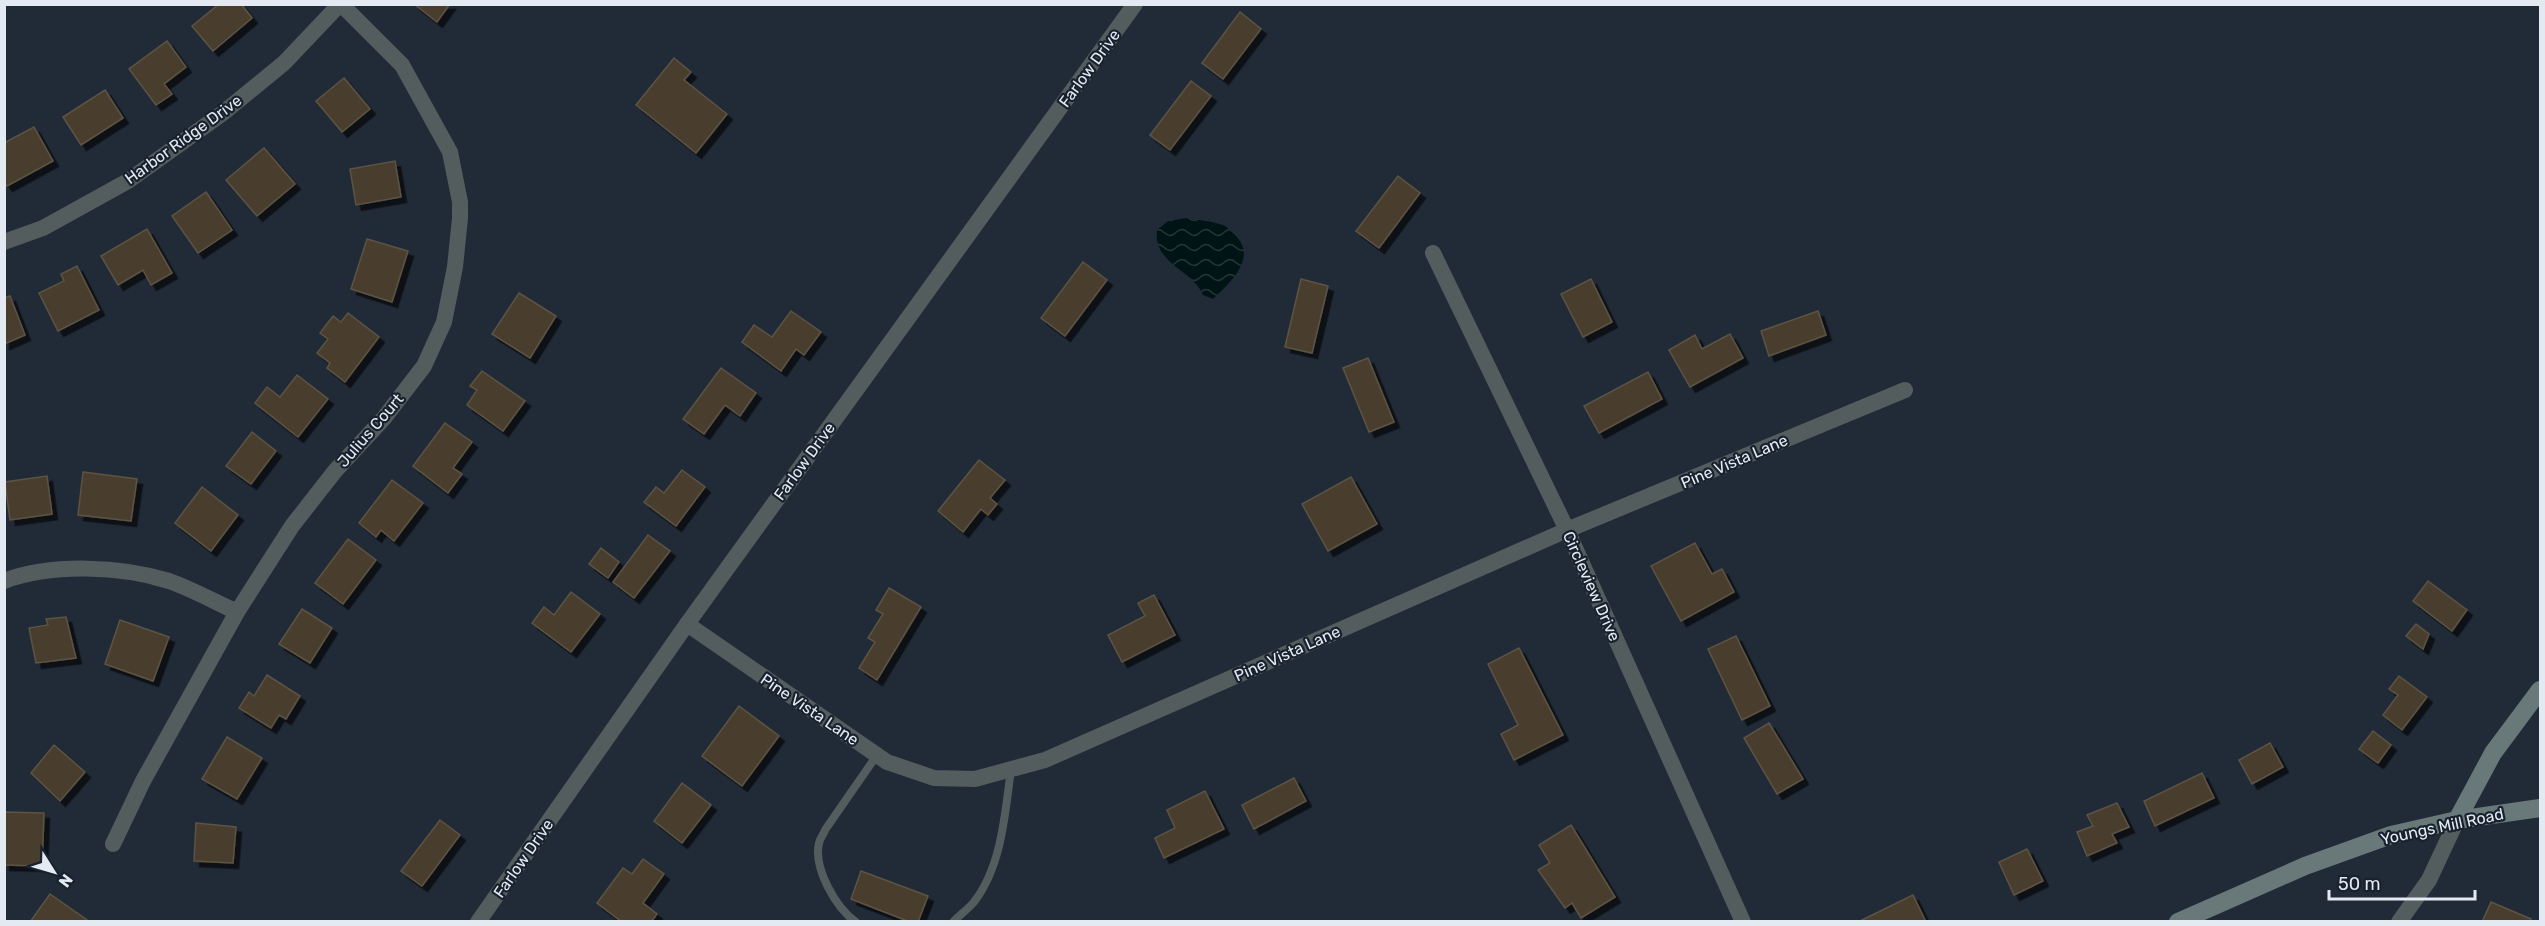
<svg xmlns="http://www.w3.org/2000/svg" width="2545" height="926" viewBox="0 0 2545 926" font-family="Rubik,sans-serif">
<defs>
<pattern id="water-waves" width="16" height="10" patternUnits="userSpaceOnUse" patternTransform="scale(1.5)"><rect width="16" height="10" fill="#001415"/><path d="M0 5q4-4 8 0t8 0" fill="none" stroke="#253638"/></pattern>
<filter id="shadow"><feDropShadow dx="5.5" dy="5.5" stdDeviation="0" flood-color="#0009"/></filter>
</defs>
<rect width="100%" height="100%" fill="#212b38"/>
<!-- water -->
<path fill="url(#water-waves)" d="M1186 218C1197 220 1212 221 1223 225 1227 226 1230 231 1234 234 1259 257 1231 282 1213 299L1203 295C1192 269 1153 264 1157 230L1168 221Z"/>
<!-- building -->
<g fill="#483e2f" stroke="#5d5343" stroke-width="1.5" filter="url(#shadow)">
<path d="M219 4H241L252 18 213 51 192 26Z"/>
<path d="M414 4H450L437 22Z"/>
<path d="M1240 12 1261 29 1223 79 1202 63Z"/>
<path d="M167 41 186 67 164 84 172 94 156 105 129 69Z"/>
<path d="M674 58 691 72 684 80 727 114 696 153 636 105Z"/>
<path d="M344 78 370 109 342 132 316 101Z"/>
<path d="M1191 81 1211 96 1170 150 1150 135Z"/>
<path d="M105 90 123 118 81 145 63 117Z"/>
<path d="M34 127 53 161 7 186 4 182V143Z"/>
<path d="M264 148 295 184 257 216 226 180Z"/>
<path d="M395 161 401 197 356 205 350 169Z"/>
<path d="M1398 176 1420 193 1379 248 1356 231Z"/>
<path d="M206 192 232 230 198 253 172 216Z"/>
<path d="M147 229 172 273 151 285 143 270 118 285 101 256Z"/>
<path d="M367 239 408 251 392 302 351 289Z"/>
<path d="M1083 262 1107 280 1065 336 1041 318Z"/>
<path d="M77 266 99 310 58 331 39 293 64 281 61 274Z"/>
<path d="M1301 279 1328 286 1312 353 1285 347Z"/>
<path d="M1591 279 1612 322 1583 337 1561 294Z"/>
<path d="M519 293 556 316 530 358 492 334Z"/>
<path d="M10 296 25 335 4 344V298Z"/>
<path d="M791 311 821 332 804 355 796 349 781 371 742 342 754 325 772 337Z"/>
<path d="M1818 311 1826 335 1769 356 1761 331Z"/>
<path d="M348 313 379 337 345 382 327 368 330 363 317 353 328 339 320 333 333 316 341 322Z"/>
<path d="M1730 334 1743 358 1690 387 1669 350 1695 335 1702 349Z"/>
<path d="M1368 358 1394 422 1369 432 1343 368Z"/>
<path d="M721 368 756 393 740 416 725 405 704 434 683 419Z"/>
<path d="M482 371 525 401 503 431 467 405 477 390 470 386Z"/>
<path d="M1648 372 1662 399 1599 433 1584 406Z"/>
<path d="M297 375 328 399 298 437 255 403 267 387 280 397Z"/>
<path d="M445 423 472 442 453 468 462 474 448 493 413 466Z"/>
<path d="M252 432 276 451 251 484 226 466Z"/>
<path d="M979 460 1005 480 990 498 997 504 988 515 981 509 963 532 938 511Z"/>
<path d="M682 470 705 487 676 526 644 502 656 487 664 493Z"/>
<path d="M83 472 137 479 131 521 78 515Z"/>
<path d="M47 476 52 514 10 520 5 482Z"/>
<path d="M1351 477 1377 524 1328 551 1302 504Z"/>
<path d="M392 480 423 503 394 541 381 530 376 537 359 523Z"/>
<path d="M202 487 238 515 211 551 175 523Z"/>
<path d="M648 535 670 551 634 598 613 582Z"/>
<path d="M348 539 376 560 343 604 315 583Z"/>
<path d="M1695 543 1712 574 1722 569 1734 592 1681 621 1651 566Z"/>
<path d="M601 548 619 562 608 578 589 564Z"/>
<path d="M2428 581 2467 610 2452 631 2413 601Z"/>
<path d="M889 588 921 607 877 680 859 668 875 642 868 638 883 614 876 610Z"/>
<path d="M571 592 600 614 571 652 532 623 544 607 554 615Z"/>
<path d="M1154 595 1175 635 1122 662 1108 635 1145 616 1138 603Z"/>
<path d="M302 609 332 628 310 663 279 644Z"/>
<path d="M66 617 76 658 36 663 29 628 48 625 46 619Z"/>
<path d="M120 620 169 637 153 681 105 664Z"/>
<path d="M2416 624 2429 634 2423 649 2406 636Z"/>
<path d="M1736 636 1770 706 1742 720 1708 649Z"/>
<path d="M1519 648 1563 735 1514 760 1501 734 1518 725 1488 664Z"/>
<path d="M267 675 300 696 286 719 279 715 271 728 239 708 249 692 254 696Z"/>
<path d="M2399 676 2427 697 2402 730 2383 715 2398 695 2389 689Z"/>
<path d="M739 706 779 736 742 786 702 756Z"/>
<path d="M1769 723 1803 779 1777 794 1744 738Z"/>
<path d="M2373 731 2391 745 2378 763 2359 749Z"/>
<path d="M227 737 262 758 237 799 202 779Z"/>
<path d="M2270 743 2283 767 2252 784 2239 760Z"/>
<path d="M54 745 85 772 60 801 31 773Z"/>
<path d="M2202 773 2214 798 2155 826 2144 801Z"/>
<path d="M1294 778 1306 801 1254 829 1242 805Z"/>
<path d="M682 783 711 805 682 843 654 821Z"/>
<path d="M1205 791 1224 829 1164 858 1155 838 1175 828 1167 810Z"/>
<path d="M2117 803 2129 827 2112 834 2117 843 2087 856 2077 832 2093 826 2087 815Z"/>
<path d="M4 812 44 813 42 866 4 865Z"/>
<path d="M440 820 460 835 422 886 401 871Z"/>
<path d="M196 823 236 827 233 863 194 861Z"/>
<path d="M1571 825 1615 897 1581 918 1572 903 1565 908 1538 870 1550 863 1539 845Z"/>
<path d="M2027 849 2043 881 2014 895 1999 862Z"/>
<path d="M643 859 664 874 643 903 657 914 651 922H622L597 903 623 868 632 874Z"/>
<path d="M861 871 928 896 918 922H910L851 899Z"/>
<path d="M50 894 90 922H30Z"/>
<path d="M1913 895 1926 922H1858Z"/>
<path d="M2491 902 2531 919 2530 922H2482Z"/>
</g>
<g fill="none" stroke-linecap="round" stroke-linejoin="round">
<!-- lane -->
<g stroke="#535d5e" stroke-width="8">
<path d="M856 922C836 908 813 868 819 843 820 838 824 834 825 830L877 755"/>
<path d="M953 922C960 915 968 909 974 902 1002 866 1005 813 1011 769"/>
</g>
<!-- street -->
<g stroke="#535d5e" stroke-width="16">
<path d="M4 242 43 228 128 181 223 113 284 63 340 4"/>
<path d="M1433 253 1567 530 1743 922"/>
<path d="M4 581C52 563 121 566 169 581 192 589 215 602 237 612"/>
<path d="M687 624 887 762 934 778 975 779 1045 760 1567 530 1905 390"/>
<path d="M113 844 143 781 237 612 292 526 335 471 384 418 424 366 444 322 455 267 460 218V202L450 152 402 65 341 4"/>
<path d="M478 922 687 624 1135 4"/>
<path d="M2399 922 2429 880 2457 820"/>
</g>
<!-- secondary -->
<g stroke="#69797a" stroke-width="18">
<path d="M2457 820 2493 753 2540 690"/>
<path d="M2178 922 2305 866 2391 835 2457 820 2540 808"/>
</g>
</g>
<g text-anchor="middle" stroke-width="4.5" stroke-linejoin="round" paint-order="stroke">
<!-- street labels -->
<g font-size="16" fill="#e3eaf2" stroke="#18222e">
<text transform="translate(1089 68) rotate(-54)" y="6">Farlow Drive</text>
<text transform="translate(183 139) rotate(-36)" y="6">Harbor Ridge Drive</text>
<text transform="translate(370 430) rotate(-49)" y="6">Julius Court</text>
<text transform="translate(804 461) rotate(-54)" y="6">Farlow Drive</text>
<text transform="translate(1734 461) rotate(-23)" y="6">Pine Vista Lane</text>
<text transform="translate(1592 586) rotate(66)" y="6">Circleview Drive</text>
<text transform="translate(1287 653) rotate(-24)" y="6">Pine Vista Lane</text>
<text transform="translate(810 709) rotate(34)" y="6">Pine Vista Lane</text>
<text transform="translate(2442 826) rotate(-12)" y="6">Youngs Mill Road</text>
<text transform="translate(523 858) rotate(-55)" y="6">Farlow Drive</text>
</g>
</g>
<!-- border -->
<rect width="2545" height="926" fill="none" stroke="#e3eaf2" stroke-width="12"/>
<!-- north arrow -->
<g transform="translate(54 872) rotate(127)" stroke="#18222e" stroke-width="4.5" paint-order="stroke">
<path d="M0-4.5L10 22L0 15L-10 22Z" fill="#e3eaf2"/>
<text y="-9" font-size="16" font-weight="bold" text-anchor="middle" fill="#e3eaf2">N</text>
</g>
<!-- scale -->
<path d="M2329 890v9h146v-9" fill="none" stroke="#e3eaf2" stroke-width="3"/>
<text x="2338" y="890" font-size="18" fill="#e3eaf2" stroke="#18222e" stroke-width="4.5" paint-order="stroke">50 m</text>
</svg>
